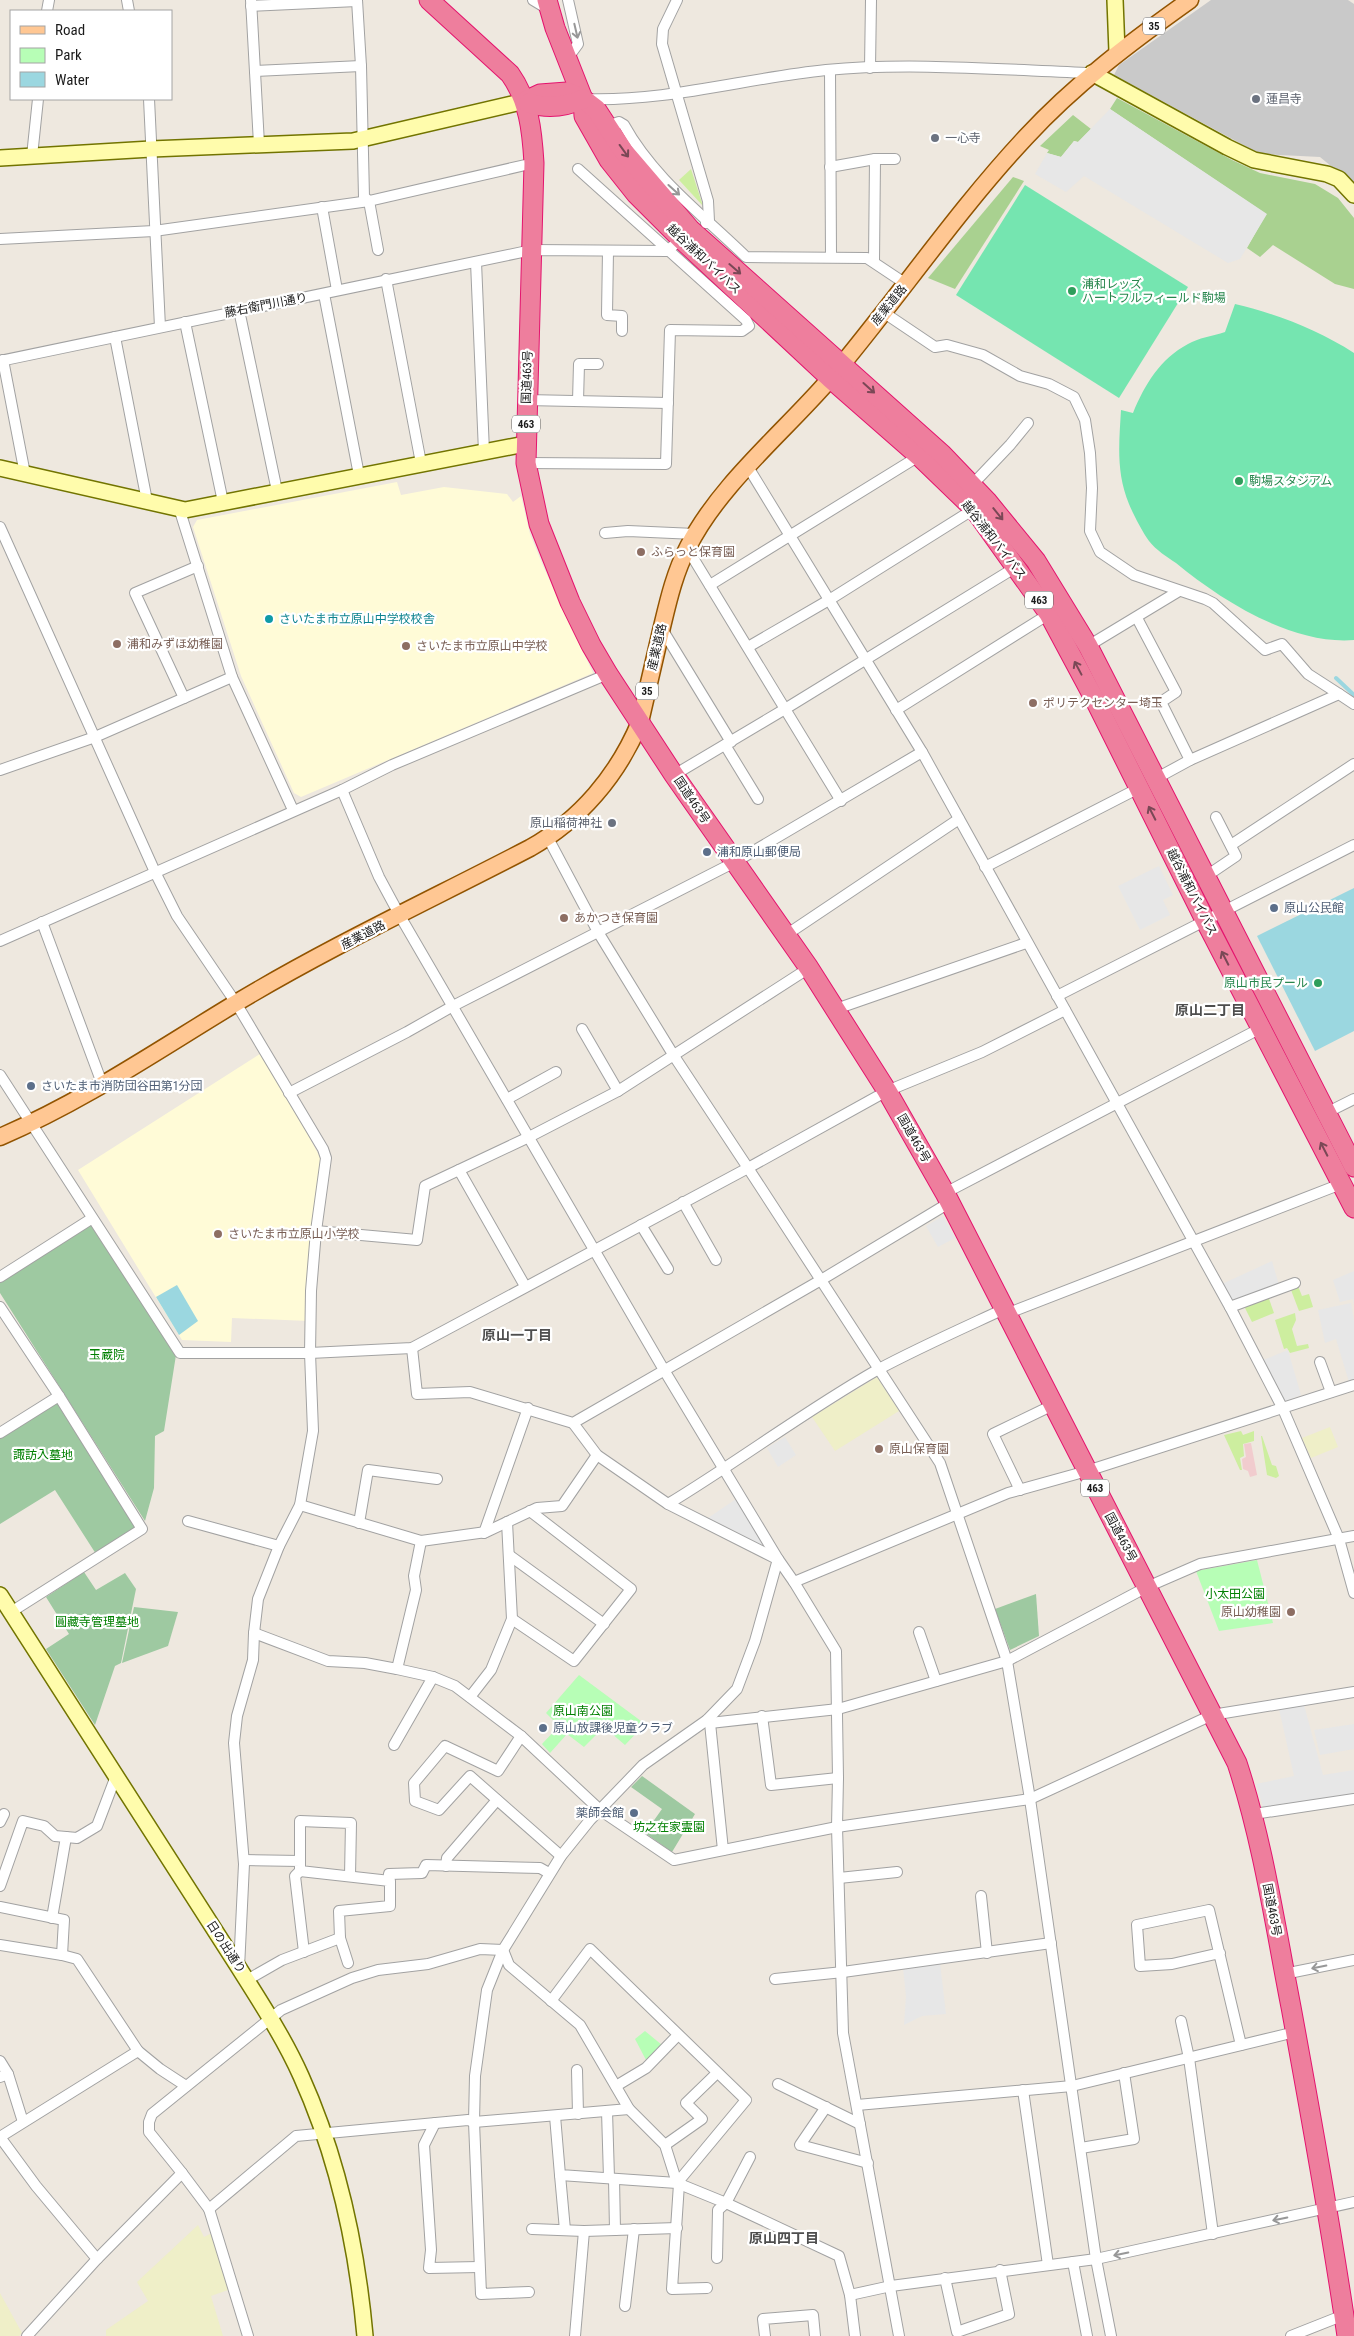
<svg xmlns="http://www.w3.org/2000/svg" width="1354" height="2336" viewBox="0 0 1354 2336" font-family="'Roboto Condensed','Noto Sans JP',sans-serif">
<rect width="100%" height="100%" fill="#eee8df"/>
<!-- commercial -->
<path fill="#f1ccce" d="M1251 1443 1257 1475 1250 1477 1248 1471 1243 1469 1242 1459 1246 1457 1244 1444Z"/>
<!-- education -->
<g fill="#fffbd7">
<path d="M397 482 401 495 444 487 507 494 513 502 521 496 530 534 543 566 593 673 301 797 294 793 241 676 193 527 197 520Z"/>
<path d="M263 1052 327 1170 310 1321 232 1318 231 1342 182 1340 78 1170Z"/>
</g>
<!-- religious -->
<path fill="#c9c9c9" d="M1211 0H1348L1354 4V185L1320 157 1260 154 1114 75 1119 65Z"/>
<!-- farmland -->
<g fill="#efefc8">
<path d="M877 1377 899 1411 835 1451 812 1417Z"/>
<path d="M1330 1427 1338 1447 1311 1458 1302 1438Z"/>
<path d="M198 2225 204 2237 212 2233 228 2290 211 2296 223 2336H106V2330L148 2301 137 2282Z"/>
<path d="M0 2293 22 2333 19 2336H0Z"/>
</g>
<!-- grass -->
<g fill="#cdee9f">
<path d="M691 169 703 206 679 180Z"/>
<path d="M1298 1286 1302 1296 1309 1294 1313 1307 1299 1311 1291 1290Z"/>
<path d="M1268 1296 1274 1313 1252 1322 1244 1306Z"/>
<path d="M1295 1313 1296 1320 1292 1329 1297 1346 1308 1344 1309 1348 1290 1353 1287 1348 1284 1349 1275 1320Z"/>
<path d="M1241 1431 1243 1435 1254 1431V1441L1243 1444 1244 1456 1240 1458 1242 1470H1240L1224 1435Z"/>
<path d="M1261 1436H1262L1272 1465 1276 1466 1279 1476 1276 1478 1267 1475Z"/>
</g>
<!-- forest -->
<g fill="#a9d190">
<path d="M1117 98 1232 160 1260 173 1315 184 1338 198 1354 218V289L1335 284 1273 245 1260 257 1247 248 1266 214 1110 109Z"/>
<path d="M1073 115 1091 129 1078 142 1074 141 1061 157 1047 153 1049 150 1040 146Z"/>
<path d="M1013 177 1024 181 955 289 928 278Z"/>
</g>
<!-- cemetery -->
<g fill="#9ec9a1">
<path d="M90 1224 176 1355 164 1431 155 1436 154 1488 145 1521 0 1293V1283Z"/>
<path d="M58 1401 136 1525 135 1528 96 1554 55 1490 0 1524V1438Z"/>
<path d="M84 1572 96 1590 125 1573 136 1589 121 1663 115 1666 95 1725 46 1649 69 1634 46 1597Z"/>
<path d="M1036 1594 1039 1636 1010 1650 995 1609Z"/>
<path d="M134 1607 178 1612 168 1646 122 1663Z"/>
<path d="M642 1776 695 1814 672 1852 645 1833 662 1809 631 1787Z"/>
</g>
<!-- park -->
<g fill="#b7feb6">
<path d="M1257 1560 1273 1623 1219 1631 1196 1571Z"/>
<path d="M579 1675 645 1724 625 1745 604 1727 584 1747 567 1734 550 1753 542 1744 559 1726 546 1713Z"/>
<path d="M645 2031 662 2045 646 2060 635 2039Z"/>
</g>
<!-- pitch -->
<g fill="#75e5b0">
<path d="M1025 185 1188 287 1119 398 956 295Z"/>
<path d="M1235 304C1277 314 1318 330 1354 353V640C1292 645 1222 601 1176 563 1167 557 1156 550 1149 541 1142 531 1134 516 1129 504 1116 472 1119 444 1121 410L1133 413C1145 384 1160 359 1188 344 1198 338 1213 336 1225 332Z"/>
</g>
<!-- parking -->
<g fill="#e7e7e7">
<path d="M1110 109 1267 214 1240 259 1228 263 1084 176 1066 192 1035 174 1047 153 1061 157 1074 141 1078 142Z"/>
<path d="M1159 866 1173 895 1163 900 1170 915 1140 930 1118 886Z"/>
<path d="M943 1216 955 1238 938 1247 926 1226Z"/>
<path d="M1272 1261 1279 1285 1230 1302 1222 1284Z"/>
<path d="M1354 1271V1305L1353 1299 1340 1302 1333 1280Z"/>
<path d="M1351 1303 1354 1321V1380L1349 1382 1336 1339 1325 1343 1318 1310Z"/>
<path d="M1288 1350 1301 1395 1284 1402 1263 1360Z"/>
<path d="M785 1437 796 1455 778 1467 767 1448Z"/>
<path d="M736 1499 766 1548 705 1520Z"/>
<path d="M1304 1705 1323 1775 1354 1770V1794L1263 1807 1256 1784 1294 1776 1279 1709Z"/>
<path d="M1354 1724V1749L1320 1755 1314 1730Z"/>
<path d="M940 1963 946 2014 922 2016 904 2025 906 1996 903 1968Z"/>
</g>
<!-- water -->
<g fill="#9bd7e0">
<path d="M1354 888V1031L1315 1051 1257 936Z"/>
<path d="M177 1285 198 1321 179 1335 156 1297Z"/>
</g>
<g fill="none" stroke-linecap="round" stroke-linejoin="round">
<!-- stream -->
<path stroke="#9bd7e0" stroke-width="4" d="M1336 678 1354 695"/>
<!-- street casing -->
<g stroke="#a2a2a2" stroke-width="12">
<g id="street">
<path d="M127 0 129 11"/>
<path d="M251 0 259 144"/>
<path d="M357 0 361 66 364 197 369 201 378 250"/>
<path d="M533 0 548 9"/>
<path d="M677 0 663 29 662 44 708 201 709 221 706 223"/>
<path d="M251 6 357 1"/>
<path d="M47 11 49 0"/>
<path d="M567 59 578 44 568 0"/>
<path d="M870 68 871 0"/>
<path d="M830 70 831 256"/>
<path d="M255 71 361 66"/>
<path d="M149 99 160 327"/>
<path d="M585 99C667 102 746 78 826 70 911 62 1006 70 1092 73"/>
<path d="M607 126 619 122 624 125C653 178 703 215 746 257L867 258 906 284"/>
<path d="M32 156 38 99"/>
<path d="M830 167 875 159H895"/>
<path d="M322 207 337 290"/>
<path d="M0 239 154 231 369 201 534 163"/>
<path d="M608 251 607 315 622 316V331"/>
<path d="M874 261 875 159"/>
<path d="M476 262 484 452"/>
<path d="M386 279 421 463"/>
<path d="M324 294 359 475"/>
<path d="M239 310 277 491"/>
<path d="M883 312 935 347 947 345 983 355 1020 376 1049 384 1074 397 1085 420 1090 453 1092 488 1090 531 1100 552 1134 575 1205 599 1213 603 1265 650 1282 644 1308 674 1339 694"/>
<path d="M185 322 223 502"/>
<path d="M115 337 147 501"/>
<path d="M3 360 25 474"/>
<path d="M0 361 532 250 667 251 681 239"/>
<path d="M526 400 668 403"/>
<path d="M578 401 579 364H598"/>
<path d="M526 463 666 464 670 330 742 331 749 326 746 320 578 169"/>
<path d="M748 467 922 752 1230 1307 1283 1409 1339 1539 1354 1593"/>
<path d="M972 485 1010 445 1028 423"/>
<path d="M179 508 232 677 293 810"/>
<path d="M0 527 155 872 177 916 236 1003 323 1149 326 1158 316 1231 311 1291 310 1353 313 1431 300 1505 279 1546 258 1599 254 1633 253 1660 237 1716 234 1743 244 1864 239 1968"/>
<path d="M605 533 628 531 695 534"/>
<path d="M687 548 841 801"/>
<path d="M710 585 919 456"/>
<path d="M1137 618 1176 692 1161 702 1190 760"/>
<path d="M662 629 731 742"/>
<path d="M1088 646 1179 591"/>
<path d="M748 647 829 600 974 509"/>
<path d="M184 698 135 593 198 566"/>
<path d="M896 710 1049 614"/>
<path d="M725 745 758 799"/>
<path d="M0 770 95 737 232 677"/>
<path d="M674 775 785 709 1016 567"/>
<path d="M1155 779 1190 760 1339 694 1354 704"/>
<path d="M342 790 379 877 400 916 664 1370 778 1559"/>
<path d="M1231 845 1354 764"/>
<path d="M985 867 1139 788"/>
<path d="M1205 877 1236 856 1216 817"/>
<path d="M42 922 103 1086"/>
<path d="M786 935 959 819"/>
<path d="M0 941 342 790 392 765 608 674"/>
<path d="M1057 996 1354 845"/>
<path d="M836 1009 1026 943"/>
<path d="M1065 1010 982 1052 887 1091 748 1168 940 1463 1007 1661 1030 1799 1096 2259 1111 2336"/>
<path d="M582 1029 618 1091"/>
<path d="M0 1075 180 1353H310L412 1348 748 1168 674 1056 598 932 548 838"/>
<path d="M289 1093 407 1032 453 1006 735 862 922 752"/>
<path d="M507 1099 556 1072"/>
<path d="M1324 1114 1354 1099"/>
<path d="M459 1170 525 1286"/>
<path d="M945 1193 1261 1028"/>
<path d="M683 1202 716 1260"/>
<path d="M641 1225 668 1269"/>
<path d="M316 1231 417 1240 425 1186 529 1137 618 1091 809 968"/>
<path d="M0 1277 91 1219"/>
<path d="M0 1307 59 1396 142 1529 11 1612"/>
<path d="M1230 1307 1295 1283"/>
<path d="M1006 1314 1341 1184"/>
<path d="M412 1348 417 1394 470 1392 573 1423 821 1280 949 1203"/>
<path d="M1320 1362 1331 1392"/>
<path d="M573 1423 597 1455 668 1504 777 1559"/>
<path d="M0 1433 59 1396"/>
<path d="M1020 1490 993 1434 1053 1405"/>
<path d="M668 1504C739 1461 805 1411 877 1370 918 1348 961 1329 1004 1309"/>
<path d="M300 1505 421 1541 486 1532 537 1508 562 1506 597 1455"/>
<path d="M188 1521 279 1546"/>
<path d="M359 1523 368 1470 437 1479"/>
<path d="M484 1533 528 1408"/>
<path d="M509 1555 604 1624"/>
<path d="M794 1582 836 1651 838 1778 837 1827 843 2033 899 2336"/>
<path d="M512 1619 574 1661 631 1589 530 1511"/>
<path d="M919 1632 936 1681"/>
<path d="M254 1633 328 1661 365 1663 397 1669 433 1677 455 1686 521 1736 600 1810 674 1860 837 1827 1030 1799 1212 1715 1354 1692"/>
<path d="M397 1669 416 1590 414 1576 421 1541"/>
<path d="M470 1697 491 1670 512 1619 507 1522"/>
<path d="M762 1716 771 1785 838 1778"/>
<path d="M707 1720 710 1723 838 1709 1007 1661 1147 1587 1200 1564 1354 1536"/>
<path d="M710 1723 723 1850"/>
<path d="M521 1736 498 1771 445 1746 414 1783 415 1801 439 1810 470 1776 561 1856"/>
<path d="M394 1745 433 1677"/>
<path d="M1254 1814 1354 1799"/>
<path d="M0 1822 4 1814"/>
<path d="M244 1860 300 1861V1871L390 1881V1906L339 1911 340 1938 348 1963"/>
<path d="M300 1861V1821L351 1823 350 1876"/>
<path d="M446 1866 447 1858 497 1800"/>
<path d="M300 1871 295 1876 304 1952"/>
<path d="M839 1878 897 1872"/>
<path d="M388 1880 389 1874 422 1873 426 1865 540 1868 549 1873"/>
<path d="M0 1886 23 1821 44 1826 55 1836 77 1838 97 1826 116 1776"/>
<path d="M981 1896 987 1953"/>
<path d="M0 1907 64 1920 62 1955"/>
<path d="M52 1918 66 1837"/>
<path d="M0 1945 62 1955 77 1959 138 2051"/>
<path d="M1220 1953 1172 1964 1140 1966 1137 1925 1209 1910 1241 2045"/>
<path d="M1284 1974 1354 1960"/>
<path d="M775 1979 843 1972 1051 1943"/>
<path d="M247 1980 282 1960 340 1938"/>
<path d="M551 2001 590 1949 746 2100 677 2183 560 2175 555 2116"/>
<path d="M1181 2021 1189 2058 1213 2234"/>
<path d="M0 2061 8 2074"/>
<path d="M577 2070 578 2114"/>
<path d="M0 2077 8 2074 23 2122"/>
<path d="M778 2084 860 2124"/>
<path d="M616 2086 646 2068 678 2035"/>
<path d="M1023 2090 1048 2265"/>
<path d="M857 2105 1072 2086 1295 2032"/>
<path d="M826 2107 800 2145 868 2163"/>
<path d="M607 2111 609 2178"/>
<path d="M435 2123 424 2145 431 2250 429 2268 479 2267"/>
<path d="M0 2137 138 2051 160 2069 186 2086"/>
<path d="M0 2137 36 2186 97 2259"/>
<path d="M665 2145 702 2119 686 2103 717 2073"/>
<path d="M1081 2148 1134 2139 1124 2073"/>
<path d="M182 2173 149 2132V2122L152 2114 281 2010 352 1978 378 1970 428 1964 480 1949 503 1950 509 1965 580 2025 629 2109 665 2145 677 2183 726 2203 839 2256 850 2295 891 2286 1096 2259 1354 2202"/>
<path d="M560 2175 565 2230"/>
<path d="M614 2179 615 2230"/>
<path d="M679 2184 672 2289 707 2288"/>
<path d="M209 2209 248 2336"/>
<path d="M532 2229 584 2231 677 2228"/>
<path d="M717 2258 718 2210 726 2203 750 2157"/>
<path d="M1073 2262 1087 2336"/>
<path d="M945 2278 957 2332 1009 2314 1000 2270"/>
<path d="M529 2292 481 2294 474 2122 475 2076 487 1990 503 1950 561 1856 590 1820 643 1765 707 1720 737 1689 755 1641 778 1559 794 1582 1008 1493 1087 1471 1354 1385"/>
<path d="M850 2295 855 2336"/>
<path d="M625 2306 634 2229"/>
<path d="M27 2336 97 2259 182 2173 209 2209 296 2136 468 2120 474 2122 629 2109"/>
<path d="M575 2336 584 2231"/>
<path d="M765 2336 763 2319 813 2315 815 2336"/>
<path d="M1291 2336 1344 2315"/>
</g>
</g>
<!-- secondary casing -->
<g stroke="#727400" stroke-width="18">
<g id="secondary">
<path d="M1115 0 1117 52"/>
<path d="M1092 73 1227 147 1254 160 1327 174 1339 179 1354 195"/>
<path d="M0 158 151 149 353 141 525 101"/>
<path d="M0 468 185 510 525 444"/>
<path d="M0 1595 239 1968C261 2003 284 2038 301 2076 338 2158 357 2247 365 2336"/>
</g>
</g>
<!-- primary casing -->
<g stroke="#925400" stroke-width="19">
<path id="primary" d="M0 1137C84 1101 158 1050 236 1003 331 946 432 899 530 848 580 820 618 775 640 722 647 691 654 661 661 631 668 602 674 574 688 547 719 485 784 432 829 380 896 301 955 213 1026 137 1075 84 1131 42 1190 0"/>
</g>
<!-- highway casing -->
<g stroke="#e4146e" stroke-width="21">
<g id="highway">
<path d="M429 0 510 74C529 101 532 130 534 163L526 463 539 524 570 602 591 645 608 674 674 775 809 968 887 1091 945 1193 1237 1763C1263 1842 1275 1925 1291 2007 1311 2116 1331 2226 1347 2336"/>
<path d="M547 0 555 28 583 99 584 116 609 160 636 194 681 239 830 378 919 456 974 509 1049 614 1095 700 1205 920 1354 1208"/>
<path d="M525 101 540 94 567 92 583 99 596 109 624 152 690 229 942 454 987 501 1036 561 1088 646 1354 1167"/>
<path d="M529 103C547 109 565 107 583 99"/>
</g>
</g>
<!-- street -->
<use href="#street" stroke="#fff" stroke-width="10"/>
<!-- secondary -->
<use href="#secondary" stroke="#fffcac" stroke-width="15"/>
<!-- primary -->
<use href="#primary" stroke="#ffc793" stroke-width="16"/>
<!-- highway -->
<use href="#highway" stroke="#ee7e9d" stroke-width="19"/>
</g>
<!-- one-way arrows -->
<defs><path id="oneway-shaft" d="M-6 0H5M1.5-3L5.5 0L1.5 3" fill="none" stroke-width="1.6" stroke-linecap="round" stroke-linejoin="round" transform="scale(1.25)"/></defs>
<g stroke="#989898">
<use href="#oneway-shaft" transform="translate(576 31) rotate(77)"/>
<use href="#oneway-shaft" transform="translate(674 190) rotate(42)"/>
<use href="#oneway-shaft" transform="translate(1319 1967) rotate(169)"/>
<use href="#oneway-shaft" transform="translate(1280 2219) rotate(168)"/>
<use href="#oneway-shaft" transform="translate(1121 2254) rotate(168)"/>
</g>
<g stroke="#7a4856">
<use href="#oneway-shaft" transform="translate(624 151) rotate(54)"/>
<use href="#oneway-shaft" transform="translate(735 269) rotate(41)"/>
<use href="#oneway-shaft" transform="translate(869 388) rotate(42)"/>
<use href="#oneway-shaft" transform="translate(998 514) rotate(51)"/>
<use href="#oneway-shaft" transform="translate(1078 668) rotate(-118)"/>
<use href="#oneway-shaft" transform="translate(1152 813) rotate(-117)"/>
<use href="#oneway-shaft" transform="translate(1225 958) rotate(-117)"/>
<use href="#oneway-shaft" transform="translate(1324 1149) rotate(-117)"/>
</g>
<!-- markers -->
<g fill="#6b7280" stroke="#fff" stroke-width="2">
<circle cx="1256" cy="99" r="5"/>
<circle cx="935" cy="138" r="5"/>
<circle cx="612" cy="823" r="5"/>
</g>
<g fill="#2e9e5b" stroke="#fff" stroke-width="2">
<circle cx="1072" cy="291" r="5"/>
<circle cx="1239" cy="481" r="5"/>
<circle cx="1318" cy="983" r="5"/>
</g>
<g fill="#8d6e63" stroke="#fff" stroke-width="2">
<circle cx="641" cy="552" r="5"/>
<circle cx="117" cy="644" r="5"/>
<circle cx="406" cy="646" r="5"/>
<circle cx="1033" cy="703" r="5"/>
<circle cx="564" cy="918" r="5"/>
<circle cx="218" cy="1234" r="5"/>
<circle cx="879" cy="1449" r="5"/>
<circle cx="1291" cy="1612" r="5"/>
</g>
<circle fill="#0f9aa8" stroke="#fff" stroke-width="2" cx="269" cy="619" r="5"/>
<g fill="#5c6f8a" stroke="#fff" stroke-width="2">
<circle cx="707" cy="852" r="5"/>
<circle cx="1274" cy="908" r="5"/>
<circle cx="31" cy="1086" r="5"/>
<circle cx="543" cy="1728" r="5"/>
<circle cx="634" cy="1813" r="5"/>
</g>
<g text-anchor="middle" stroke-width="4.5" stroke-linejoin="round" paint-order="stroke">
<!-- shield labels -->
<g fill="#fff" stroke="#5f5f5f" stroke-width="1">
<rect x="1143" y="17.5" width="22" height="17" rx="4"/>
<rect x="512" y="415.5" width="28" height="17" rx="4"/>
<rect x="1025" y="591.5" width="28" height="17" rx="4"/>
<rect x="636" y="682.5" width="22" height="17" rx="4"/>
<rect x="1081" y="1479.5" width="28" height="17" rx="4"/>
</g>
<g font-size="11" font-weight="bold" fill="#1b1b1b">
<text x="1154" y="30">35</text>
<text x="526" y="428">463</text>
<text x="1039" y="604">463</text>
<text x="647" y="695">35</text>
<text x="1095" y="1492">463</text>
</g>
<!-- worship labels -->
<g font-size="12" fill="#5b616d" stroke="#fff" text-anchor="start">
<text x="1266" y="103">蓮昌寺</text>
<text x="945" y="142">一心寺</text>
<text x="602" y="827" text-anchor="end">原山稲荷神社</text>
</g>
<!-- street labels -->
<g font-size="12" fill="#1b1b1b" stroke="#fff">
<text transform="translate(704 259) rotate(43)" y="4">越谷浦和バイパス</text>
<text transform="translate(266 305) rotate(-11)" y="4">藤右衛門川通り</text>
<text transform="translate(889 305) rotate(-51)" y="4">産業道路</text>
<text transform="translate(527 377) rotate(-88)" y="4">国道463号</text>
<text transform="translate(994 540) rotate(52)" y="4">越谷浦和バイパス</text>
<text transform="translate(657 647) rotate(-77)" y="4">産業道路</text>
<text transform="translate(692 800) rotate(56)" y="4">国道463号</text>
<text transform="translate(1192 892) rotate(63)" y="4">越谷浦和バイパス</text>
<text transform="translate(363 935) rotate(-27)" y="4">産業道路</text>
<text transform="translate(914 1138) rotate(60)" y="4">国道463号</text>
<text transform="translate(1121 1537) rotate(62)" y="4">国道463号</text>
<text transform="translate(1272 1910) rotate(79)" y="4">国道463号</text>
<text transform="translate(226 1947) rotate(57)" y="4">日の出通り</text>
</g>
<!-- leisure labels -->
<g font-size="12" fill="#27864d" stroke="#fff" text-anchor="start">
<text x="1082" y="288">浦和レッズ<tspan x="1082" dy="14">ハートフルフィールド駒場</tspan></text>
<text x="1249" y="485">駒場スタジアム</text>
<text x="1308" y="987" text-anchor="end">原山市民プール</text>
</g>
<!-- education labels -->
<g font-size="12" fill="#785e54" stroke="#fff" text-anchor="start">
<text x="651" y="556">ふらっと保育園</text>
<text x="127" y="648">浦和みずほ幼稚園</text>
<text x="416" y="650">さいたま市立原山中学校</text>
<text x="1043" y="707">ポリテクセンター埼玉</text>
<text x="574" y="922">あかつき保育園</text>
<text x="228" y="1238">さいたま市立原山小学校</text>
<text x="889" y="1453">原山保育園</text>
<text x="1281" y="1616" text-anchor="end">原山幼稚園</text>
</g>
<!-- culture labels -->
<g font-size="12" fill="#0d838f" stroke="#fff" text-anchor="start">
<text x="279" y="623">さいたま市立原山中学校校舎</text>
</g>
<!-- service labels -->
<g font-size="12" fill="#4e5e75" stroke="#fff" text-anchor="start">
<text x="717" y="856">浦和原山郵便局</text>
<text x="1284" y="912">原山公民館</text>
<text x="41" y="1090">さいたま市消防団谷田第1分団</text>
<text x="553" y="1732">原山放課後児童クラブ</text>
<text x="624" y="1817" text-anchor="end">薬師会館</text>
</g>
<!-- park labels -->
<g font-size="12" fill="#028002" stroke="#fff">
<text x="107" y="1359">玉蔵院</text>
<text x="43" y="1459">諏訪入墓地</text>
<text x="1235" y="1598">小太田公園</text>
<text x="97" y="1626">圓藏寺管理墓地</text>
<text x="583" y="1715">原山南公園</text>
<text x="669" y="1831">坊之在家霊園</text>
</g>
<!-- neighbourhood labels -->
<g font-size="14" font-weight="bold" fill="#4e4e4e" stroke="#fff">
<text x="1210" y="1015">原山二丁目</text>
<text x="517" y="1340">原山一丁目</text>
<text x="784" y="2243">原山四丁目</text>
</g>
</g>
<!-- legend -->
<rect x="10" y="10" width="162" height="90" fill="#ffffff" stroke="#a4a4a4"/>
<rect x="20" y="26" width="25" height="8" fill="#ffc793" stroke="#a4a4a4"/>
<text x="55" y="35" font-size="15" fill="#1b1b1b">Road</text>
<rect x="20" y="48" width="25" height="15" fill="#b7feb6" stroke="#a4a4a4"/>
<text x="55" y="60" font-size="15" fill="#1b1b1b">Park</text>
<rect x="20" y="72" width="25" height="15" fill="#9bd7e0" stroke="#a4a4a4"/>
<text x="55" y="85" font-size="15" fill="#1b1b1b">Water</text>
</svg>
